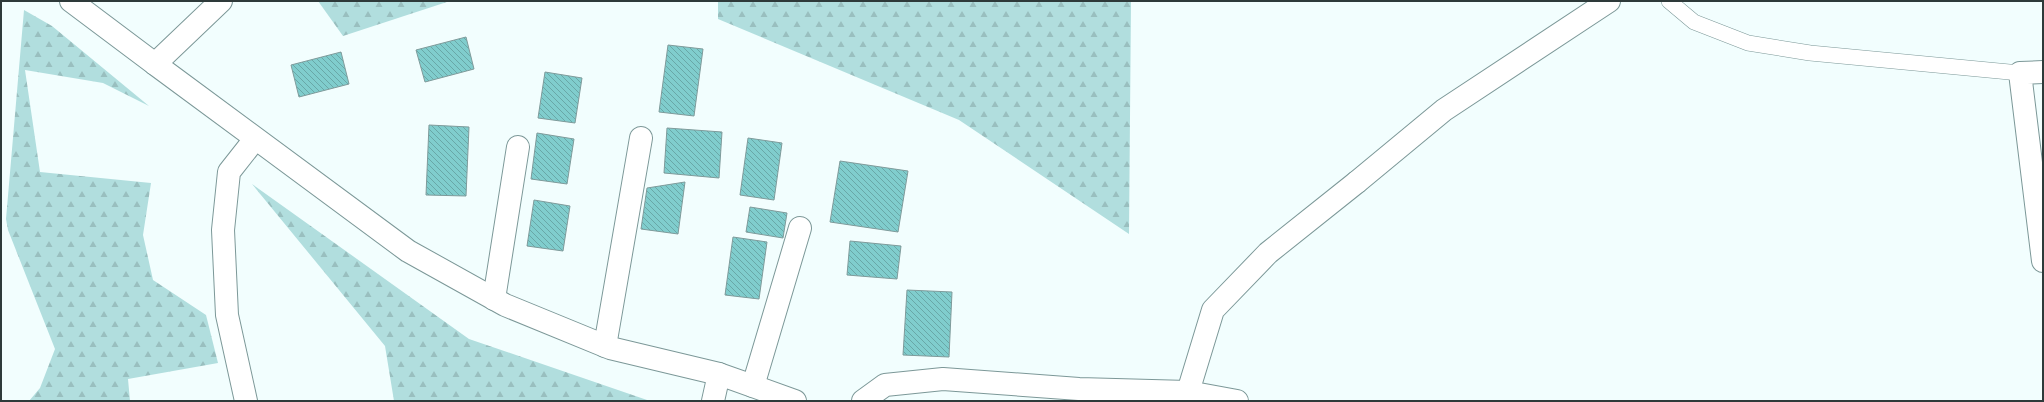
<svg xmlns="http://www.w3.org/2000/svg" width="2044" height="402" viewBox="0 0 2044 402" font-family="Quicksand,sans-serif">
<defs>
<pattern id="forest-firs" width="22" height="20" patternUnits="userSpaceOnUse"><rect width="22" height="20" fill="#b1dede"/><path d="M5 1l3.5 6h-7zM16 11l3.5 6h-7z" fill="#99bfbf"/></pattern>
<pattern id="building-back-hatch" width="6" height="6" patternUnits="userSpaceOnUse"><rect width="6" height="6" fill="#80cdcd"/><path d="M-1 5l2 2M0 0l6 6M5-1l2 2" fill="none" stroke="#69a7a7"/></pattern>
</defs>
<rect width="100%" height="100%" fill="#f2fefe"/>
<!-- forest -->
<g fill="url(#forest-firs)">
<path d="M318 1H450L343 36Z"/>
<path d="M718 1H1131L1129 234 959 120 718 19Z"/>
<path d="M24 10 52 26 149 106 103 83 25 70 40 172 151 183 143 235 153 280 206 315 218 363 128 379 130 401H29L40 388 55 349 8 230 6 219Z"/>
<path d="M252 184 469 339 650 401H394L385 346Z"/>
</g>
<!-- building -->
<g fill="url(#building-back-hatch)" stroke="#7f9b9b">
<path d="M466 37 474 69 425 82 416 50Z"/>
<path d="M668 45 703 49 694 116 659 112Z"/>
<path d="M341 52 349 84 299 97 291 65Z"/>
<path d="M545 72 582 78 575 123 538 118Z"/>
<path d="M429 125 469 127 466 196 426 195Z"/>
<path d="M667 128 722 132 719 178 664 173Z"/>
<path d="M537 133 574 139 567 184 531 179Z"/>
<path d="M748 138 782 143 774 200 740 195Z"/>
<path d="M840 161 908 171 898 232 830 222Z"/>
<path d="M685 182 678 234 641 229 647 188Z"/>
<path d="M534 200 570 206 563 251 527 246Z"/>
<path d="M750 207 787 213 783 238 746 232Z"/>
<path d="M733 237 767 242 759 299 725 295Z"/>
<path d="M850 241 901 246 897 279 847 275Z"/>
<path d="M907 290 952 292 949 357 903 355Z"/>
</g>
<g fill="none" stroke-linecap="round" stroke-linejoin="round">
<!-- lane casing -->
<g stroke="#7c9898" stroke-width="16">
<path id="lane" d="M1669 1 1694 22 1748 43 1810 53 2020 73"/>
</g>
<!-- street casing -->
<g stroke="#7c9898" stroke-width="24">
<g id="street">
<path d="M71 1 155 64"/>
<path d="M2043 72 2020 73 2043 261"/>
<path d="M1357 182 1444 110 1609 1"/>
<path d="M494 299 518 147"/>
<path d="M605 346 641 138"/>
<path d="M753 386 800 228"/>
<path d="M246 401 227 315 223 230 229 172 255 139"/>
<path d="M863 401 885 385 943 379 1079 389 1188 392 1237 401"/>
</g>
</g>
<!-- secondary casing -->
<g stroke="#7c9898" stroke-width="24">
<g id="secondary">
<path d="M221 1 155 64 408 251 505 305 610 348 719 374 795 401"/>
<path d="M713 401 719 374"/>
<path d="M1187 401 1188 392 1213 310 1268 253 1357 182"/>
</g>
</g>
<!-- lane -->
<use href="#lane" stroke="#fff" stroke-width="15"/>
<!-- street -->
<use href="#street" stroke="#fff" stroke-width="22"/>
<!-- secondary -->
<use href="#secondary" stroke="#fff" stroke-width="22"/>
</g>
<!-- border -->
<rect width="2044" height="402" fill="none" stroke="#2e3a3a" stroke-width="4"/>
</svg>
